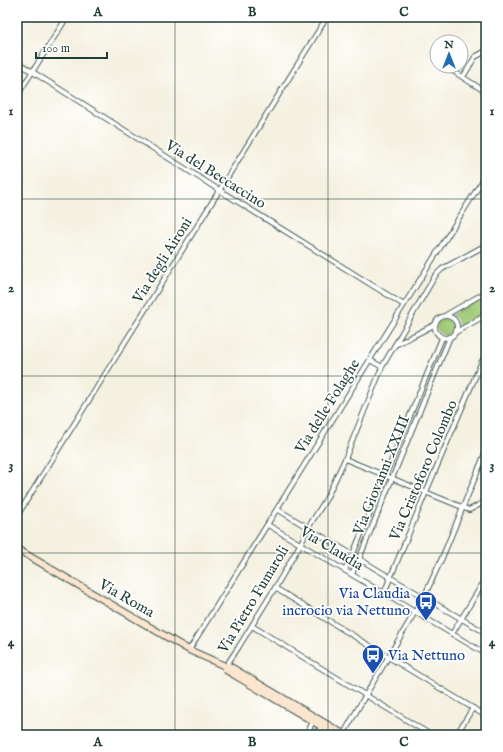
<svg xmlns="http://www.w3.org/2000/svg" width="503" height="752" viewBox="0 0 503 752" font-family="'IM FELL English',serif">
<rect width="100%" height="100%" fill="#fff"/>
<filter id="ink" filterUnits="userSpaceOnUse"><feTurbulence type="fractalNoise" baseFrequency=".025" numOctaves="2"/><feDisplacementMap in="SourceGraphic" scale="8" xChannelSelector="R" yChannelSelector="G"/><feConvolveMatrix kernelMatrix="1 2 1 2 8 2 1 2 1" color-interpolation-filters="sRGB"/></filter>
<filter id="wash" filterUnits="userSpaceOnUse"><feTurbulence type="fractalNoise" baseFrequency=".012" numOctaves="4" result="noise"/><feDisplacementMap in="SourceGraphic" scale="16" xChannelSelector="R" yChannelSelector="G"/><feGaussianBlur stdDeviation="0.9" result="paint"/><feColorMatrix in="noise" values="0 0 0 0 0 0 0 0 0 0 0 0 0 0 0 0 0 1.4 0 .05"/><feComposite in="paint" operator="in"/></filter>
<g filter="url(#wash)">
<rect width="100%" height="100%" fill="#f5f1e1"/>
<!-- green -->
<g fill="#a1cb77" stroke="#608456">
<path d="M486 294V312L459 327C459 322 457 317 451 315Z"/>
<circle cx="445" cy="327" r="8"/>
</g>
</g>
<g filter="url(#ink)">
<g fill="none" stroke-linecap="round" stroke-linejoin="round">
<!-- street casing -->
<g stroke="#3f584e" stroke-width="6">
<g id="street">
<path d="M17 62 219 190 404 305"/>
<path d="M445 66 486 92"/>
<path d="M463 77 475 57 486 51"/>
<path d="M17 96 67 17"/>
<path d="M446 315 486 292"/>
<circle cx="446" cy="327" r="11"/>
<path d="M456 332 486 315"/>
<path d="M395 345 434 325"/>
<path d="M370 360 382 367"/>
<path d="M345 459 469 510 473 508 486 501"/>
<path d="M277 509 391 578 486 633"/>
<path d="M17 516 327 17"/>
<path d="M268 525 486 654"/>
<path d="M345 570 353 554 442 338"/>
<path d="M352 574 359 559 450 337"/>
<path d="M275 588 385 655 486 716"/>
<path d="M384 593 426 492 482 361 486 358"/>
<path d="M252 626 431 735"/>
<path d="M452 634 486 578"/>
<path d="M189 650 404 305 486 175"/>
<path d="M226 666 238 648 275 588 301 543 308 528 326 499 345 459 382 367 435 276 442 269 486 245"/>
<path d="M307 735 312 723 311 720"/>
<path d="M309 735 324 728"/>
<path d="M343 735 365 696 424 597 442 558 486 451"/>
<path d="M456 735 473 708"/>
</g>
</g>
<!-- secondary casing -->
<g stroke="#3f584e" stroke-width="8">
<g id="secondary">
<path d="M17 549 189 650 225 666H229L345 735"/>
<path d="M225 666 226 670 336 735"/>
</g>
</g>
<!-- street -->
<use href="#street" stroke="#fff" stroke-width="4"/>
<!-- secondary -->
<use href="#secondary" stroke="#fbe5cf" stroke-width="6"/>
</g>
</g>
<!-- grid -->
<path fill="none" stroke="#1f3d34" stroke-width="1" stroke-opacity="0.55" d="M175 17V735M328 17V735M17 199H486M17 376H486M17 553H486"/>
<!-- icons -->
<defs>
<g id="bus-pin" transform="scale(1.15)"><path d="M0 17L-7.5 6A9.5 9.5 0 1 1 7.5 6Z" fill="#1a4fb4" stroke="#fff"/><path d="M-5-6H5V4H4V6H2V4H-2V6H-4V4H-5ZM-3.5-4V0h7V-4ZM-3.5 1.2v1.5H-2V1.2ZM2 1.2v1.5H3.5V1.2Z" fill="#fff"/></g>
</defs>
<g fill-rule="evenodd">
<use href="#bus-pin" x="426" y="602"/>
<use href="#bus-pin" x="373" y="655"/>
</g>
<g text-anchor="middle" stroke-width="3.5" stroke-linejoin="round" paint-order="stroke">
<!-- street labels -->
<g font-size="15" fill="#1f3d34" stroke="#fff">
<text transform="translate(216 174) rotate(32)" y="5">Via del Beccaccino</text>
<text transform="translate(162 260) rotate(-58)" y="5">Via degli Aironi</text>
<text transform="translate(327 406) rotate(-58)" y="5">Via delle Folaghe</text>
<text transform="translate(423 470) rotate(-67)" y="5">Via Cristoforo Colombo</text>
<text transform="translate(381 475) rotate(-68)" y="5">Via Giovanni XXIII</text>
<text transform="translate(332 548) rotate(31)" y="5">Via Claudia</text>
<text transform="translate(127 598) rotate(30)" y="5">Via Roma</text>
<text transform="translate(253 599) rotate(-59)" y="5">Via Pietro Fumaroli</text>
</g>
<!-- transit labels -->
<g font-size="15" fill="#164399" stroke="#fff" text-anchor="end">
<text x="410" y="598">Via Claudia<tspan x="410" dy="17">incrocio via Nettuno</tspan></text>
<text x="388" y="660" text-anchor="start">Via Nettuno</text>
</g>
</g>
<!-- margin -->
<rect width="503" height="752" fill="none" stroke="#fff" stroke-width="44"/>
<!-- north arrow -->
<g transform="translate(449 54)"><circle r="19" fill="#ffffff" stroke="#a5b1ae"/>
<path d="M0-3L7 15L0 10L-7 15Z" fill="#1f6fb2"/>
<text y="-6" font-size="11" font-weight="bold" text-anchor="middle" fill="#1f3d34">N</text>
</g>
<!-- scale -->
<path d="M36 52v6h71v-6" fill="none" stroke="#1f3d34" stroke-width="2"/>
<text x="42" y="52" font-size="12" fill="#1f3d34" stroke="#ffffff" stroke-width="3" paint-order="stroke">100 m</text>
<rect x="22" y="22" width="459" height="708" fill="none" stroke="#1f3d34" stroke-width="1.5"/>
<g font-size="13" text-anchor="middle" font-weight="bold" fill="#1f3d34">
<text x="98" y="16">A</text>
<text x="252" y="16">B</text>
<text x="404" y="16">C</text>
<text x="11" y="115">1</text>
<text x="492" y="115">1</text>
<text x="11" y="292">2</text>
<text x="492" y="292">2</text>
<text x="11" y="469">3</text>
<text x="492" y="469">3</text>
<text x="11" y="646">4</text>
<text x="492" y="646">4</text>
<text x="98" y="746">A</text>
<text x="252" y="746">B</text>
<text x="404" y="746">C</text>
</g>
</svg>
